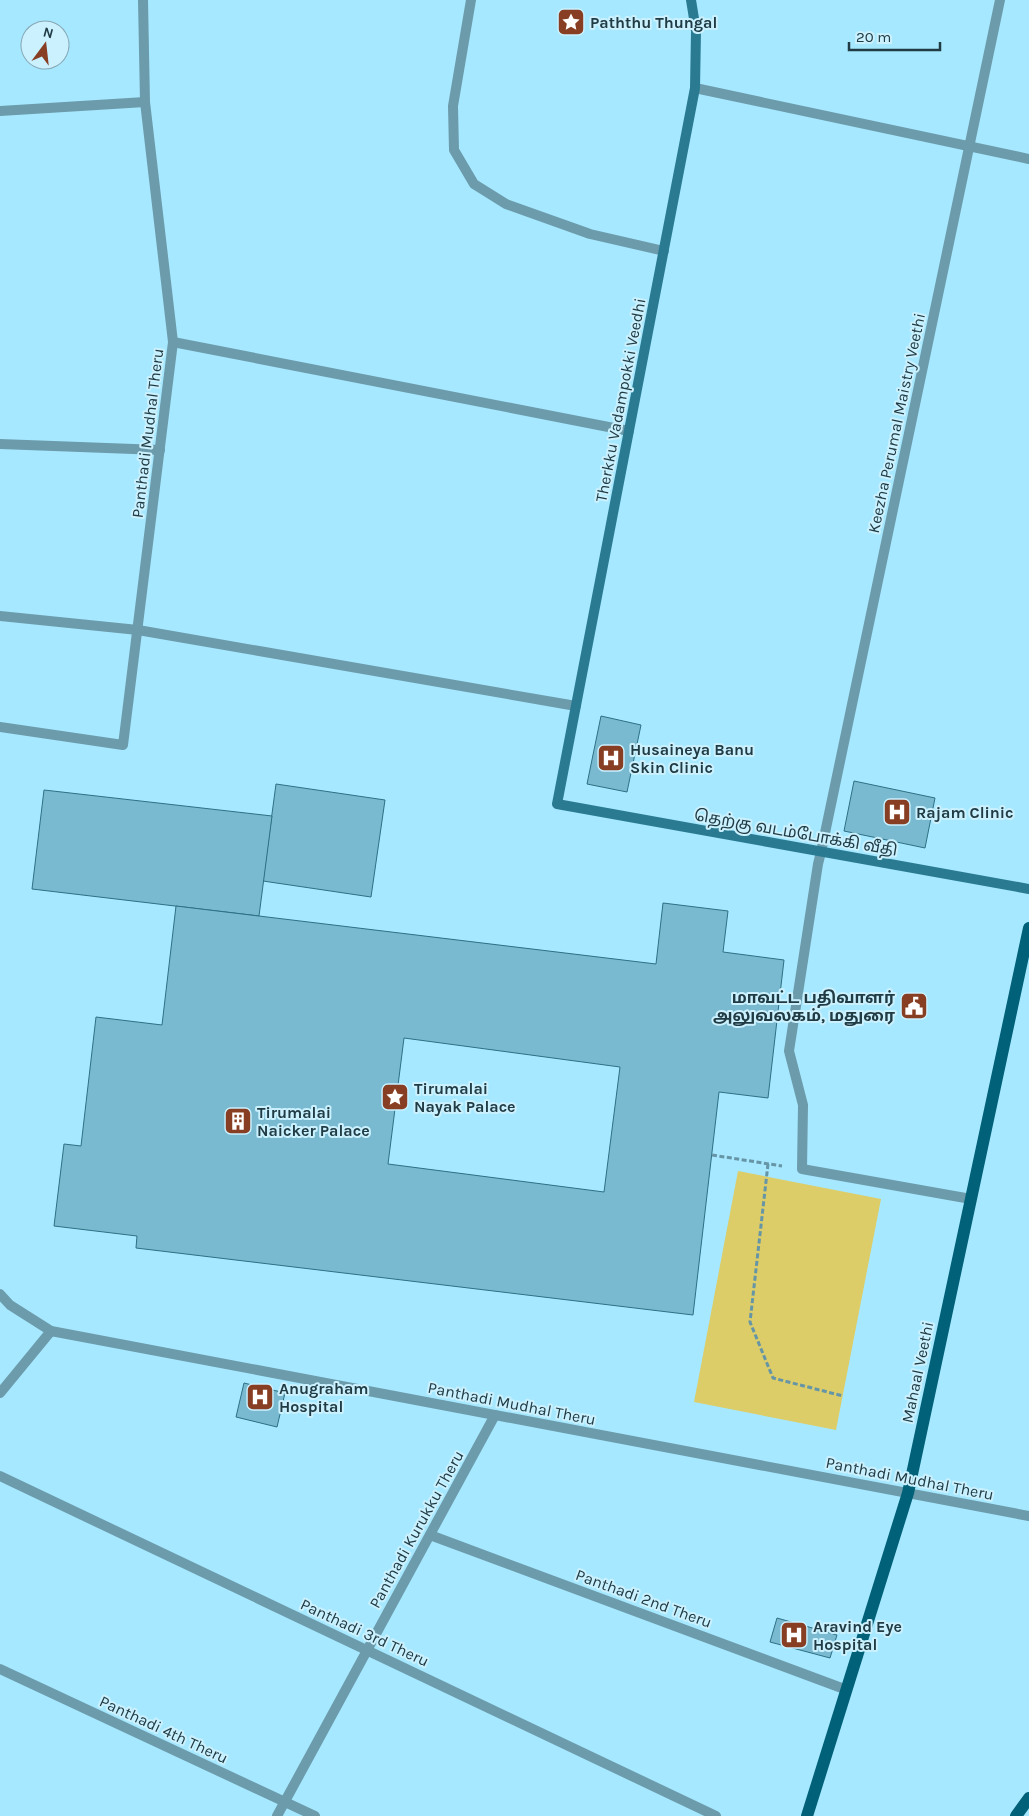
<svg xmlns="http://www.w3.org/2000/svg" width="1029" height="1816" viewBox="0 0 1029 1816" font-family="Karla,'Noto Sans Tamil',sans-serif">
<rect width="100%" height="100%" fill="#a6e8ff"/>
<!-- green -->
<path fill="#dccd69" d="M738 1171 881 1199 836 1430 694 1402Z"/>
<!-- building -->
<g fill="#79bad0" stroke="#2e7084" fill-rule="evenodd">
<path d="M601 716 641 725 627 792 587 784Z"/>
<path d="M854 781 935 798 925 848 844 831Z"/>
<path d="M276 784 385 800 371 897 263 881Z"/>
<path d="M44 790 272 816 259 916 32 889Z"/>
<path d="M663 903 728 911 723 952 784 960 768 1098 719 1092 693 1315 136 1248 137 1236 54 1226 64 1144 81 1146 96 1017 162 1025 176 906 656 964ZM404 1038 620 1067 604 1192 388 1164Z"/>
<path d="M244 1383 285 1393 277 1427 236 1417Z"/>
<path d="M777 1618 837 1635 830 1658 770 1642Z"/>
</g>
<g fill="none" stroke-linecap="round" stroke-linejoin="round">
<!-- path -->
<g stroke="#6695a6" stroke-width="3" stroke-dasharray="5 2.5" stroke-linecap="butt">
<path d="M712 1155 782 1166"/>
<path d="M768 1164 750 1322 773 1378 843 1396"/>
</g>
<!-- lane -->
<path stroke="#6c9bab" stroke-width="10" d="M821 852 818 864 789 1051 803 1105 802 1169 971 1199"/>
<!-- street -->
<g stroke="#6c9bab" stroke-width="10">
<path d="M471 0 453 106 454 150 474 184 506 204 590 234 664 251"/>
<path d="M695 88 1029 159"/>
<path d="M0 111 145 102"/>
<path d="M173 342 629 431"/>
<path d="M0 444 160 450"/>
<path d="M0 616 138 630 576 706"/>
<path d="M0 727 123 745 173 342 145 102 143 0"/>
<path d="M821 852 1000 0"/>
<path d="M0 1294 10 1305 51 1331 1029 1516"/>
<path d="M0 1393 51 1331"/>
<path d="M0 1476 716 1816"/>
<path d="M430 1535 847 1690"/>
<path d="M0 1669 315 1816"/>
<path d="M277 1816 495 1415"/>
</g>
<!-- secondary -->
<path stroke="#2a7b92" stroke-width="10" d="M691 0 696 31 695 88 557 804 1029 889"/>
<!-- primary -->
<g stroke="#006178" stroke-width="12">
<path d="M807 1816 908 1493 1029 928"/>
<path d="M1016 1816 1029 1798"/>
</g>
</g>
<!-- icons -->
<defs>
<g id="sight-square" transform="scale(1.4375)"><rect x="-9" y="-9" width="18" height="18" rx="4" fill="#873e22" stroke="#cbf1ff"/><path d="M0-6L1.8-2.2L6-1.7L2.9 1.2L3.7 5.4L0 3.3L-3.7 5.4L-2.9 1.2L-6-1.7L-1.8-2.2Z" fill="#fff"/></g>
<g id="hospital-square" transform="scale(1.4375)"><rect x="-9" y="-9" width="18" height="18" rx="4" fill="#873e22" stroke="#cbf1ff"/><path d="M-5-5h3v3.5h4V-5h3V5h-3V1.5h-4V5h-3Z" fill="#fff"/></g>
<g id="civic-square" transform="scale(1.4375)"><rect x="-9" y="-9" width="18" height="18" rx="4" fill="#873e22" stroke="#cbf1ff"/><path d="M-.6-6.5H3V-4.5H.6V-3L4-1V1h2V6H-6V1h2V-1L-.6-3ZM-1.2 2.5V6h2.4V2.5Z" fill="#fff"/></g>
<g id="building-square" transform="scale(1.4375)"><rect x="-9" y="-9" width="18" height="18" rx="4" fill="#873e22" stroke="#cbf1ff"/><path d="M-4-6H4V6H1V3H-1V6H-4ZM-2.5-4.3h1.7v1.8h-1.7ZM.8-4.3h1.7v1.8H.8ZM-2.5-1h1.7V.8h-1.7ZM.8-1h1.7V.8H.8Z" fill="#fff"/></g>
</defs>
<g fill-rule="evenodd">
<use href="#sight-square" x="571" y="22"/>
<use href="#hospital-square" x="611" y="758"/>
<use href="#hospital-square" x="897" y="812"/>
<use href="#civic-square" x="914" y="1006"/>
<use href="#sight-square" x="395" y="1097"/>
<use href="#building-square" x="238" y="1121"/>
<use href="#hospital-square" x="260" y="1397"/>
<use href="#hospital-square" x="794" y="1635"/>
</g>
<g text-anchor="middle" stroke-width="4" stroke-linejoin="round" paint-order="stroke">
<!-- poi labels -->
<g font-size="16" font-weight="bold" fill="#203b44" stroke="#cbf1ff" text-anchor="start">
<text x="590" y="28">Paththu Thungal</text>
<text x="630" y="755">Husaineya Banu<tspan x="630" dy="18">Skin Clinic</tspan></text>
<text x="916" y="818">Rajam Clinic</text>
<text x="895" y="1003" text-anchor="end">மாவட்ட பதிவாளர்<tspan x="895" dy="18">அலுவலகம், மதுரை</tspan></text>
<text x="414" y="1094">Tirumalai<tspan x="414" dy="18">Nayak Palace</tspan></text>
<text x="257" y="1118">Tirumalai<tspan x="257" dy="18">Naicker Palace</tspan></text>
<text x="279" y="1394">Anugraham<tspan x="279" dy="18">Hospital</tspan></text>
<text x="813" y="1632">Aravind Eye<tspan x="813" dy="18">Hospital</tspan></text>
</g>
<!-- street labels -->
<g font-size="16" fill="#203b44" stroke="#cbf1ff">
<text transform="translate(620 400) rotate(-79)" y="6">Therkku Vadampokki Veedhi</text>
<text transform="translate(896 423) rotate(-78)" y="6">Keezha Perumal Maistry Veethi</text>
<text transform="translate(147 433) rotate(-83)" y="6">Panthadi Mudhal Theru</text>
<text transform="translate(796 832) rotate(10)" y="6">தெற்கு வடம்போக்கி வீதி</text>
<text transform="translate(917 1372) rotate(-78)" y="6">Mahaal Veethi</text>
<text transform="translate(512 1403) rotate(11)" y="6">Panthadi Mudhal Theru</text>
<text transform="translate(910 1478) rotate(11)" y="6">Panthadi Mudhal Theru</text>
<text transform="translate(416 1529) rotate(-61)" y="6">Panthadi Kurukku Theru</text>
<text transform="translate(644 1598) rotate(20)" y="6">Panthadi 2nd Theru</text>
<text transform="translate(365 1632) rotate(25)" y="6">Panthadi 3rd Theru</text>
<text transform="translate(164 1729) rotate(25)" y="6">Panthadi 4th Theru</text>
</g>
</g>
<!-- north arrow -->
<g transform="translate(45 45) rotate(15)"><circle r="24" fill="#cbf1ff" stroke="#87a8b4"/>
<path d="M0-4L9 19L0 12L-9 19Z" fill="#873e22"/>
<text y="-8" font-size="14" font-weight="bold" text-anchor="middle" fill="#203b44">N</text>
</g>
<!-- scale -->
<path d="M849 42v8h91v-8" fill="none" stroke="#203b44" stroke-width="2.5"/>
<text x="856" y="42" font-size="15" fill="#203b44" stroke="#cbf1ff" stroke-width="4" paint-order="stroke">20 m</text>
</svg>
